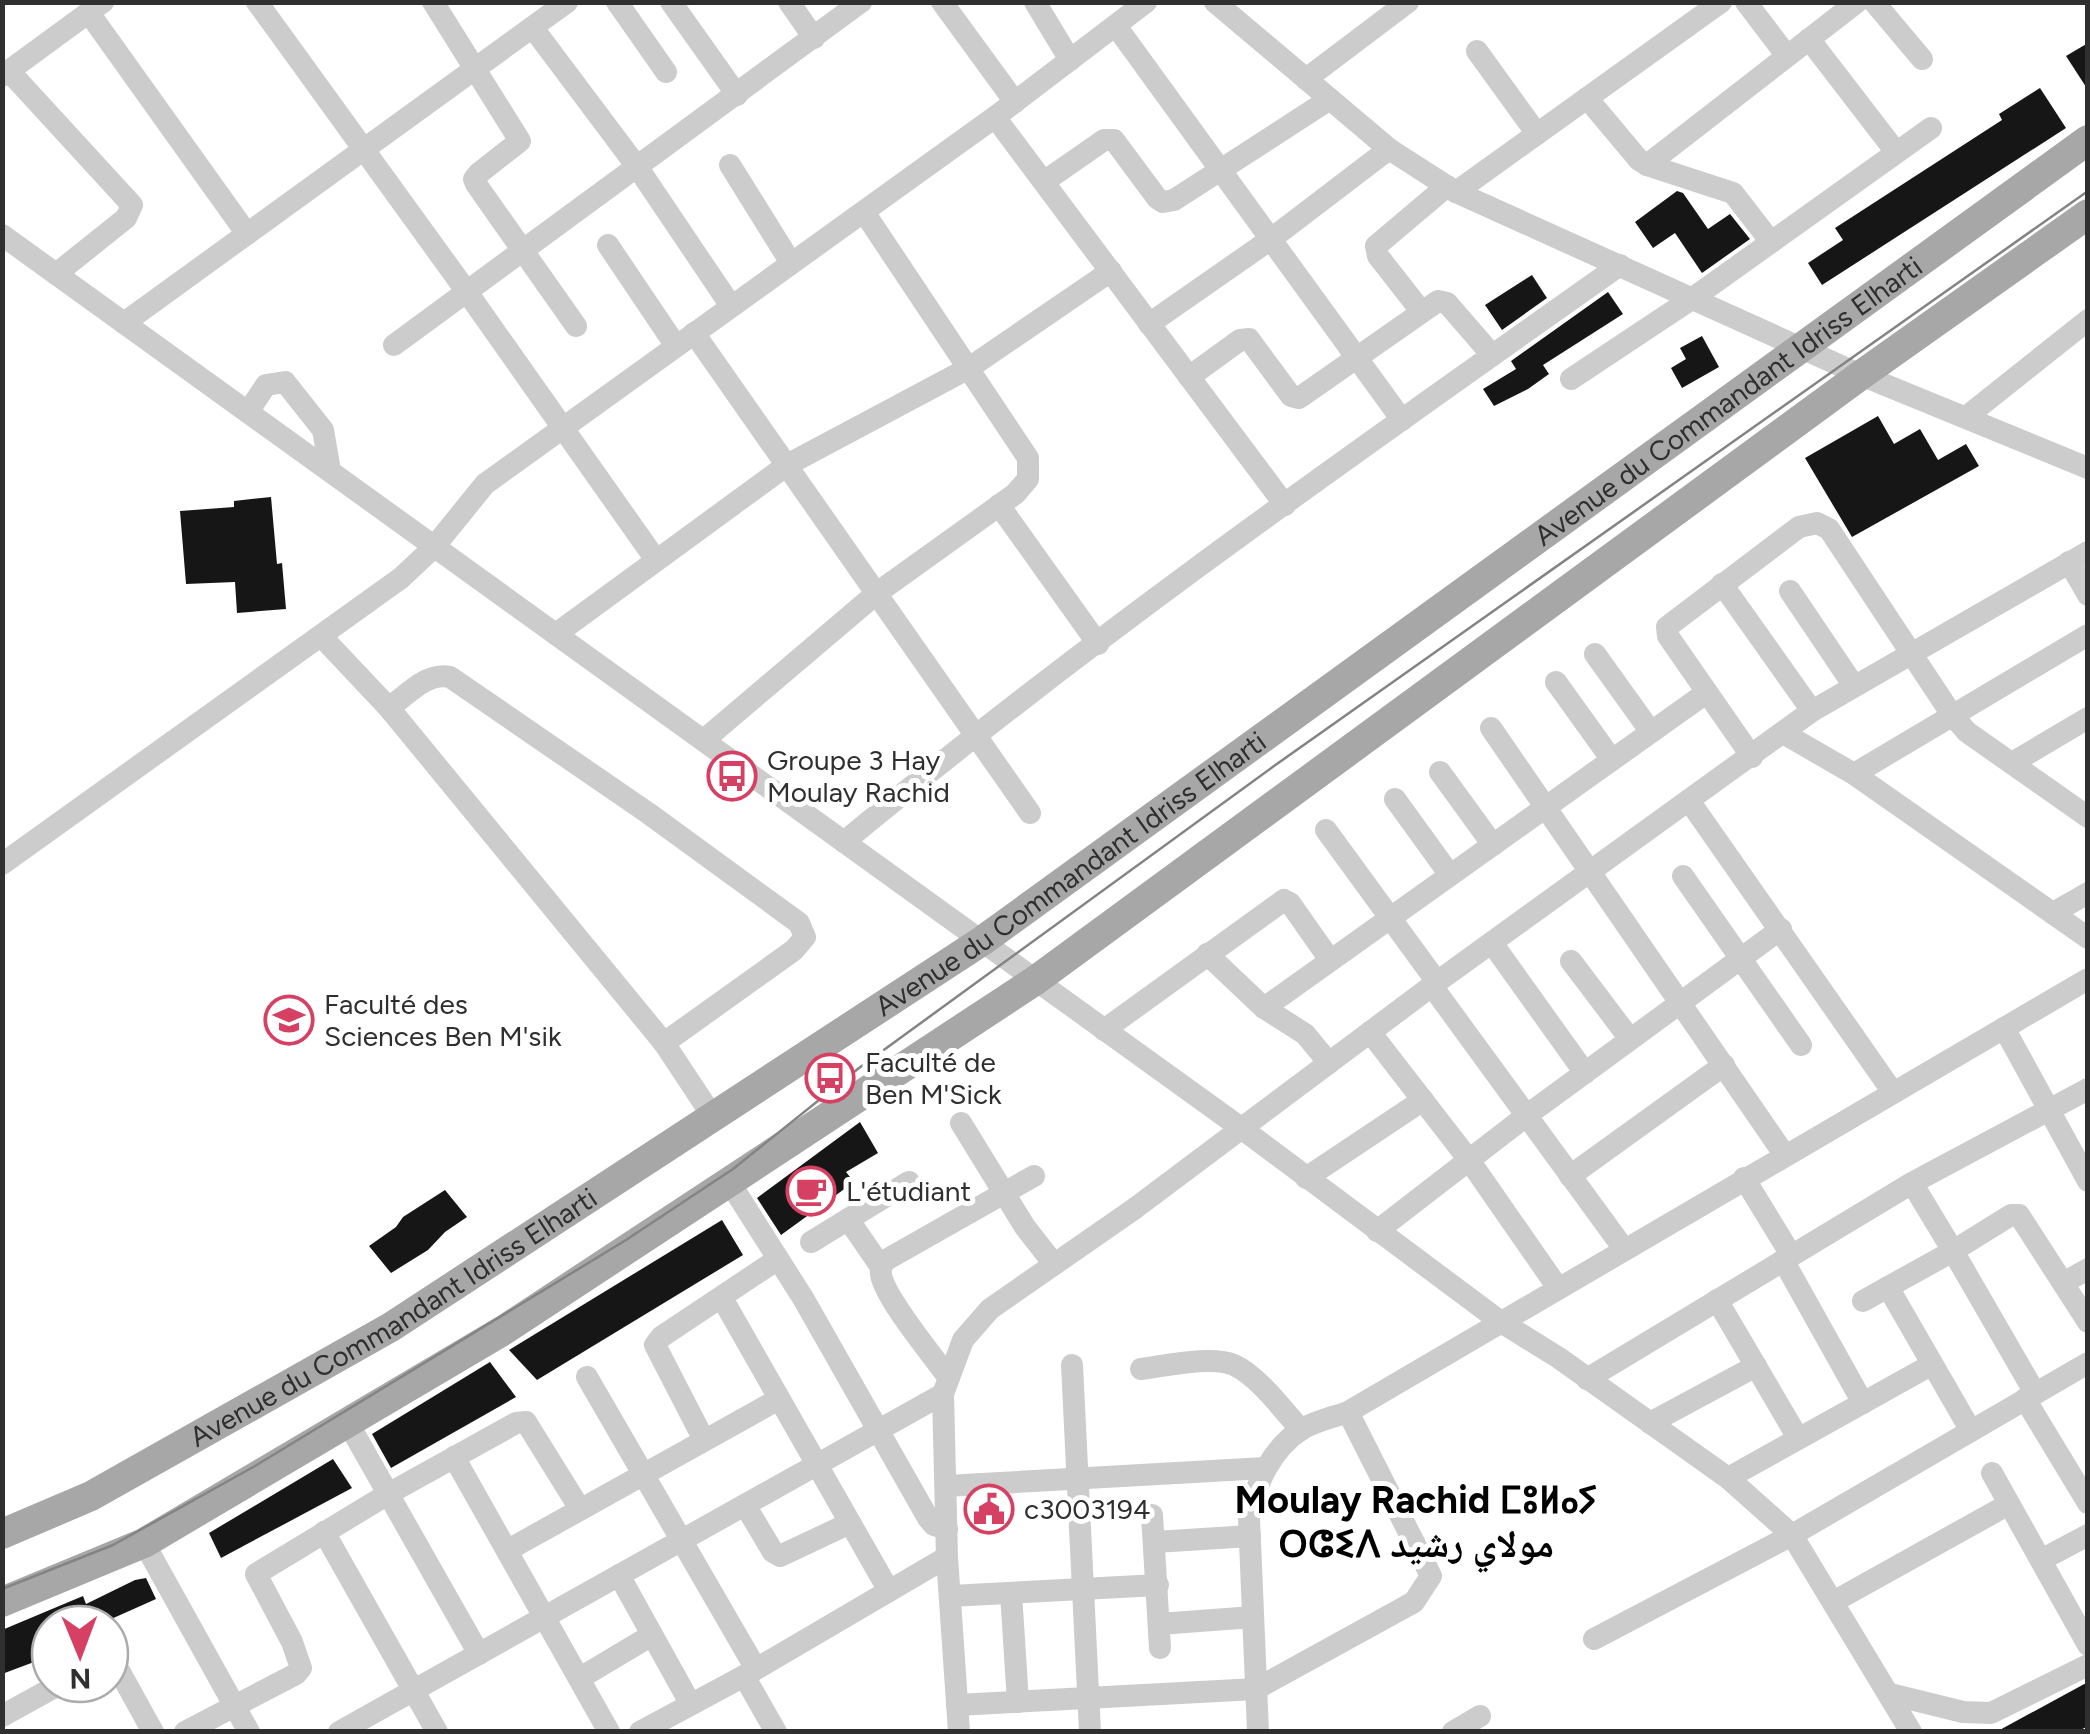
<svg xmlns="http://www.w3.org/2000/svg" width="2090" height="1734" viewBox="0 0 2090 1734" font-family="Figtree,'Noto Naskh Arabic','Noto Sans Tifinagh',sans-serif">
<rect width="100%" height="100%" fill="#fff"/>
<!-- building -->
<g fill="#161616">
<path d="M2088 43V90L2066 56Z"/>
<path d="M2040 88 2066 128 1822 285 1808 263 1843 240 1835 228 2002 120 1999 114Z"/>
<path d="M1677 191 1683 193 1708 229 1730 214 1750 239 1702 273 1675 233 1653 248 1635 222Z"/>
<path d="M1532 275 1547 298 1502 330 1485 305Z"/>
<path d="M1608 292 1623 314 1543 365 1549 374 1528 389 1494 406 1483 389 1516 369 1511 361Z"/>
<path d="M1702 336 1719 367 1682 388 1671 368 1686 359 1680 348Z"/>
<path d="M1878 416 1894 444 1920 429 1938 460 1966 444 1979 466 1852 537 1805 458Z"/>
<path d="M271 497 277 564 282 563 286 609 237 613 235 582 186 584 180 511 234 507V501Z"/>
<path d="M860 1122 878 1153 846 1172 854 1182 781 1235 757 1198Z"/>
<path d="M445 1190 467 1217 445 1232 428 1250 391 1273 369 1246 396 1227 403 1217Z"/>
<path d="M722 1220 743 1255 537 1380 509 1350Z"/>
<path d="M490 1362 516 1397 391 1468 372 1434Z"/>
<path d="M333 1459 352 1488 221 1558 209 1533Z"/>
<path d="M146 1578 156 1599 100 1624H50V1656L2 1674V1630L83 1596 86 1604 135 1580Z"/>
<path d="M2088 1682V1726L2077 1732H1996Z"/>
</g>
<g fill="none" stroke-linecap="round" stroke-linejoin="round">
<!-- minor -->
<g stroke="#ccc" stroke-width="22">
<path d="M257 2 467 292 656 560"/>
<path d="M433 2 520 141 478 174 474 179 476 184 576 326"/>
<path d="M617 2 666 72"/>
<path d="M671 2 737 95"/>
<path d="M789 2 814 38"/>
<path d="M942 2 1015 102"/>
<path d="M1035 2 1070 60"/>
<path d="M1215 2 1389 149 1456 192 1861 375 2088 468"/>
<path d="M1746 2 1787 56"/>
<path d="M1874 2 1922 59"/>
<path d="M89 13 247 234"/>
<path d="M1116 26 1402 420"/>
<path d="M533 28 638 168 731 306"/>
<path d="M1809 39 1896 152"/>
<path d="M1477 51 1537 134"/>
<path d="M9 71 132 205 126 218 56 274"/>
<path d="M2 76 103 2"/>
<path d="M1306 79 1408 2"/>
<path d="M1587 98 1639 160 1647 165 1733 193 1771 242"/>
<path d="M995 117 1285 505"/>
<path d="M730 165 791 263"/>
<path d="M1647 165 1857 2"/>
<path d="M1045 181 1104 140H1114L1157 198 1163 202 1174 200 1330 99"/>
<path d="M1456 192 1721 2"/>
<path d="M2 235 1241 1128 1501 1322 1559 1358 1728 1478 1792 1535 1911 1732"/>
<path d="M608 245 676 346"/>
<path d="M1421 311 1378 256 1376 246 1447 186"/>
<path d="M124 323 567 2"/>
<path d="M1149 324 1271 239 1389 149"/>
<path d="M694 333 1030 813"/>
<path d="M394 345 861 2"/>
<path d="M1189 377 1240 340 1249 339 1291 396 1299 398 1438 301 1447 303 1492 355"/>
<path d="M1571 379 1693 298 1931 128"/>
<path d="M248 412 266 385 285 382 323 430 330 471"/>
<path d="M1966 417 2088 320"/>
<path d="M999 505 1098 644"/>
<path d="M2069 562 2088 595"/>
<path d="M1722 584 1812 711"/>
<path d="M1790 591 1854 686"/>
<path d="M556 634 787 465 969 368 1111 271"/>
<path d="M322 637 389 708 664 1043 713 1117"/>
<path d="M1595 654 1651 732"/>
<path d="M1556 682 1612 760"/>
<path d="M389 708C408 694 427 672 450 677L648 813 799 923 805 937 794 950 664 1043"/>
<path d="M1491 728 1784 1154"/>
<path d="M1783 733 1854 774 2088 938"/>
<path d="M704 740 877 593 1015 494 1028 479V458L864 212"/>
<path d="M1752 757 1668 636 1667 627 1799 527 1817 523 1829 529 1952 715 1967 732 2088 817"/>
<path d="M2012 763 2088 718"/>
<path d="M1440 772 1493 845"/>
<path d="M1854 774 2088 635"/>
<path d="M1395 799 1450 875"/>
<path d="M1690 802 1892 1091"/>
<path d="M1326 830 1437 982"/>
<path d="M844 842C1092 636 1357 451 1620 265"/>
<path d="M2 864 401 578 434 547 485 484 995 117 1146 2"/>
<path d="M1683 876 1801 1045"/>
<path d="M2053 913 2088 893"/>
<path d="M1492 943 1585 1073"/>
<path d="M1207 954 1264 1008 1305 1034 1329 1063"/>
<path d="M1571 961 1630 1039"/>
<path d="M1432 986 1624 1249"/>
<path d="M1264 1008 1706 693"/>
<path d="M2004 1028 2088 1181"/>
<path d="M1104 1030 1284 900 1290 903 1330 960"/>
<path d="M1370 1032 1469 1160 1558 1288"/>
<path d="M961 1123 1025 1227 1054 1264"/>
<path d="M1570 1176 1724 1065"/>
<path d="M1306 1178 1423 1100"/>
<path d="M1744 1178 1791 1255"/>
<path d="M730 1183 803 1298 928 1518 934 1525 947 1529"/>
<path d="M848 1219 881 1267"/>
<path d="M1377 1231 1526 1116 1781 929"/>
<path d="M811 1242 909 1182"/>
<path d="M1783 1260 1863 1403"/>
<path d="M2063 1283 2088 1269"/>
<path d="M1888 1287 1971 1431"/>
<path d="M722 1298 889 1591"/>
<path d="M1717 1300 1798 1438"/>
<path d="M1863 1301 1953 1251 1912 1183"/>
<path d="M1072 1365 1090 1732"/>
<path d="M1141 1369C1165 1366 1212 1355 1234 1365 1257 1375 1284 1411 1301 1430"/>
<path d="M587 1377 756 1669"/>
<path d="M948 1377C933 1356 883 1296 881 1274 880 1267 882 1265 886 1260L1034 1176"/>
<path d="M1587 1379 1912 1183 2088 1089"/>
<path d="M2035 1393 1953 1251 2011 1215H2019L2088 1322"/>
<path d="M2025 1399 2088 1503"/>
<path d="M348 1423 479 1654"/>
<path d="M1650 1423 1756 1366"/>
<path d="M704 1440 655 1345 661 1337 778 1259"/>
<path d="M454 1457 609 1732"/>
<path d="M1992 1473 2088 1645"/>
<path d="M1728 1478 1931 1365"/>
<path d="M946 1486 1265 1468"/>
<path d="M745 1505 773 1552 780 1556 850 1523"/>
<path d="M1152 1515 1160 1648"/>
<path d="M324 1532 437 1732"/>
<path d="M1155 1542 1250 1536"/>
<path d="M144 1543 249 1732"/>
<path d="M508 1550 779 1399"/>
<path d="M2041 1560 2088 1535"/>
<path d="M619 1575 690 1703"/>
<path d="M1011 1593 1018 1702"/>
<path d="M950 1596 1158 1585"/>
<path d="M1833 1602 2009 1504"/>
<path d="M1159 1624 1253 1617"/>
<path d="M1594 1639 1792 1535 2088 1363"/>
<path d="M110 1661 116 1665 153 1732"/>
<path d="M744 1676 776 1732"/>
<path d="M580 1678 652 1635"/>
<path d="M1890 1694 1963 1712 1991 1713 2088 1665"/>
<path d="M957 1705 1256 1689 1414 1602 1431 1576 1348 1412"/>
<path d="M2 1716 60 1684"/>
<path d="M185 1732 296 1674 301 1668 292 1642 256 1574 388 1494 516 1423 526 1422 580 1509"/>
<path d="M339 1732 943 1394"/>
<path d="M640 1732 744 1676 947 1557"/>
<path d="M959 1732 947 1557 943 1394 963 1340 990 1309 1134 1209 1437 982 1812 711 2088 552"/>
<path d="M1258 1732 1249 1518C1255 1484 1272 1448 1302 1429 1316 1421 1334 1417 1348 1412L2088 979"/>
<path d="M1453 1732 1480 1716"/>
</g>
<!-- major -->
<g stroke="#a7a7a7" stroke-width="30">
<path id="s1" d="M2 1534 91 1496 391 1327 982 941 2088 140"/>
<path d="M2 1602 144 1543 504 1330 1036 980 1861 375 2088 214"/>
</g>
<!-- tram -->
<path stroke="#848484" stroke-width="2.5" d="M2 1589 113 1545 255 1466 626 1240 733 1169 859 1068 1274 766 2088 191"/>
</g>
<!-- icons -->
<defs>
<g id="bus-ring" transform="scale(2.5)"><circle r="9.5" fill="#fff" stroke="#d64163" stroke-width="1.5"/><path d="M-5-6H5V4H4V6H2V4H-2V6H-4V4H-5ZM-3.5-4V0h7V-4ZM-3.5 1.2v1.5H-2V1.2ZM2 1.2v1.5H3.5V1.2Z" fill="#d64163"/></g>
<g id="university-ring" transform="scale(2.5)"><circle r="9.5" fill="#fff" stroke="#d64163" stroke-width="1.5"/><path d="M0-5L7-2L0 1L-7-2ZM-4 1L0 2.5L4 1V4Q0 6-4 4Z" fill="#d64163"/></g>
<g id="cafe-ring" transform="scale(2.5)"><circle r="9.5" fill="#fff" stroke="#d64163" stroke-width="1.5"/><path d="M-5.5-4.5H6V0H3Q3 3.5 0 3.5H-2.5Q-5.5 3.5-5.5 0ZM3-3.2v2h1.7v-2ZM-6 4.5H4V6H-6Z" fill="#d64163"/></g>
<g id="civic-ring" transform="scale(2.5)"><circle r="9.5" fill="#fff" stroke="#d64163" stroke-width="1.5"/><path d="M-.6-6.5H3V-4.5H.6V-3L4-1V1h2V6H-6V1h2V-1L-.6-3ZM-1.2 2.5V6h2.4V2.5Z" fill="#d64163"/></g>
</defs>
<g fill-rule="evenodd">
<use href="#bus-ring" x="732" y="776"/>
<use href="#university-ring" x="289" y="1020"/>
<use href="#bus-ring" x="830" y="1078"/>
<use href="#cafe-ring" x="811" y="1191"/>
<use href="#civic-ring" x="989" y="1509"/>
</g>
<g text-anchor="middle" stroke-width="10" stroke-linejoin="round" paint-order="stroke">
<!-- street labels -->
<g font-size="28" fill="#2f2f2f" stroke="#fff">
<text dy="10" stroke="none"><textPath href="#s1" startOffset="2068">Avenue du Commandant Idriss Elharti</textPath></text>
<text dy="10" stroke="none"><textPath href="#s1" startOffset="1258">Avenue du Commandant Idriss Elharti</textPath></text>
<text dy="10" stroke="none"><textPath href="#s1" startOffset="448">Avenue du Commandant Idriss Elharti</textPath></text>
</g>
<!-- poi labels -->
<g font-size="28" fill="#2f2f2f" stroke="#fff" text-anchor="start">
<text x="767" y="770">Groupe 3 Hay<tspan x="767" dy="32">Moulay Rachid</tspan></text>
<text x="324" y="1014">Faculté des<tspan x="324" dy="32">Sciences Ben M'sik</tspan></text>
<text x="865" y="1072">Faculté de<tspan x="865" dy="32">Ben M'Sick</tspan></text>
<text x="846" y="1201">L'étudiant</text>
<text x="1024" y="1519">c3003194</text>
</g>
<!-- district labels -->
<g font-size="38" font-weight="bold" fill="#000" stroke="#fff">
<text x="1416" y="1513">Moulay Rachid ⵎⵓⵍⴰⵢ<tspan x="1416" dy="44">ⵔⵛⵉⴷ مولاي رشيد</tspan></text>
</g>
</g>
<!-- border -->
<rect width="2090" height="1734" fill="none" stroke="#2f2f2f" stroke-width="10"/>
<!-- north arrow -->
<g transform="translate(80 1654) rotate(179)"><circle r="48" fill="#ffffff" stroke="#acacac" stroke-width="2.5"/>
<path d="M0-8L18 38L0 25L-18 38Z" fill="#d64163"/>
<text y="-15" font-size="28" font-weight="bold" text-anchor="middle" fill="#2f2f2f">N</text>
</g>
</svg>
